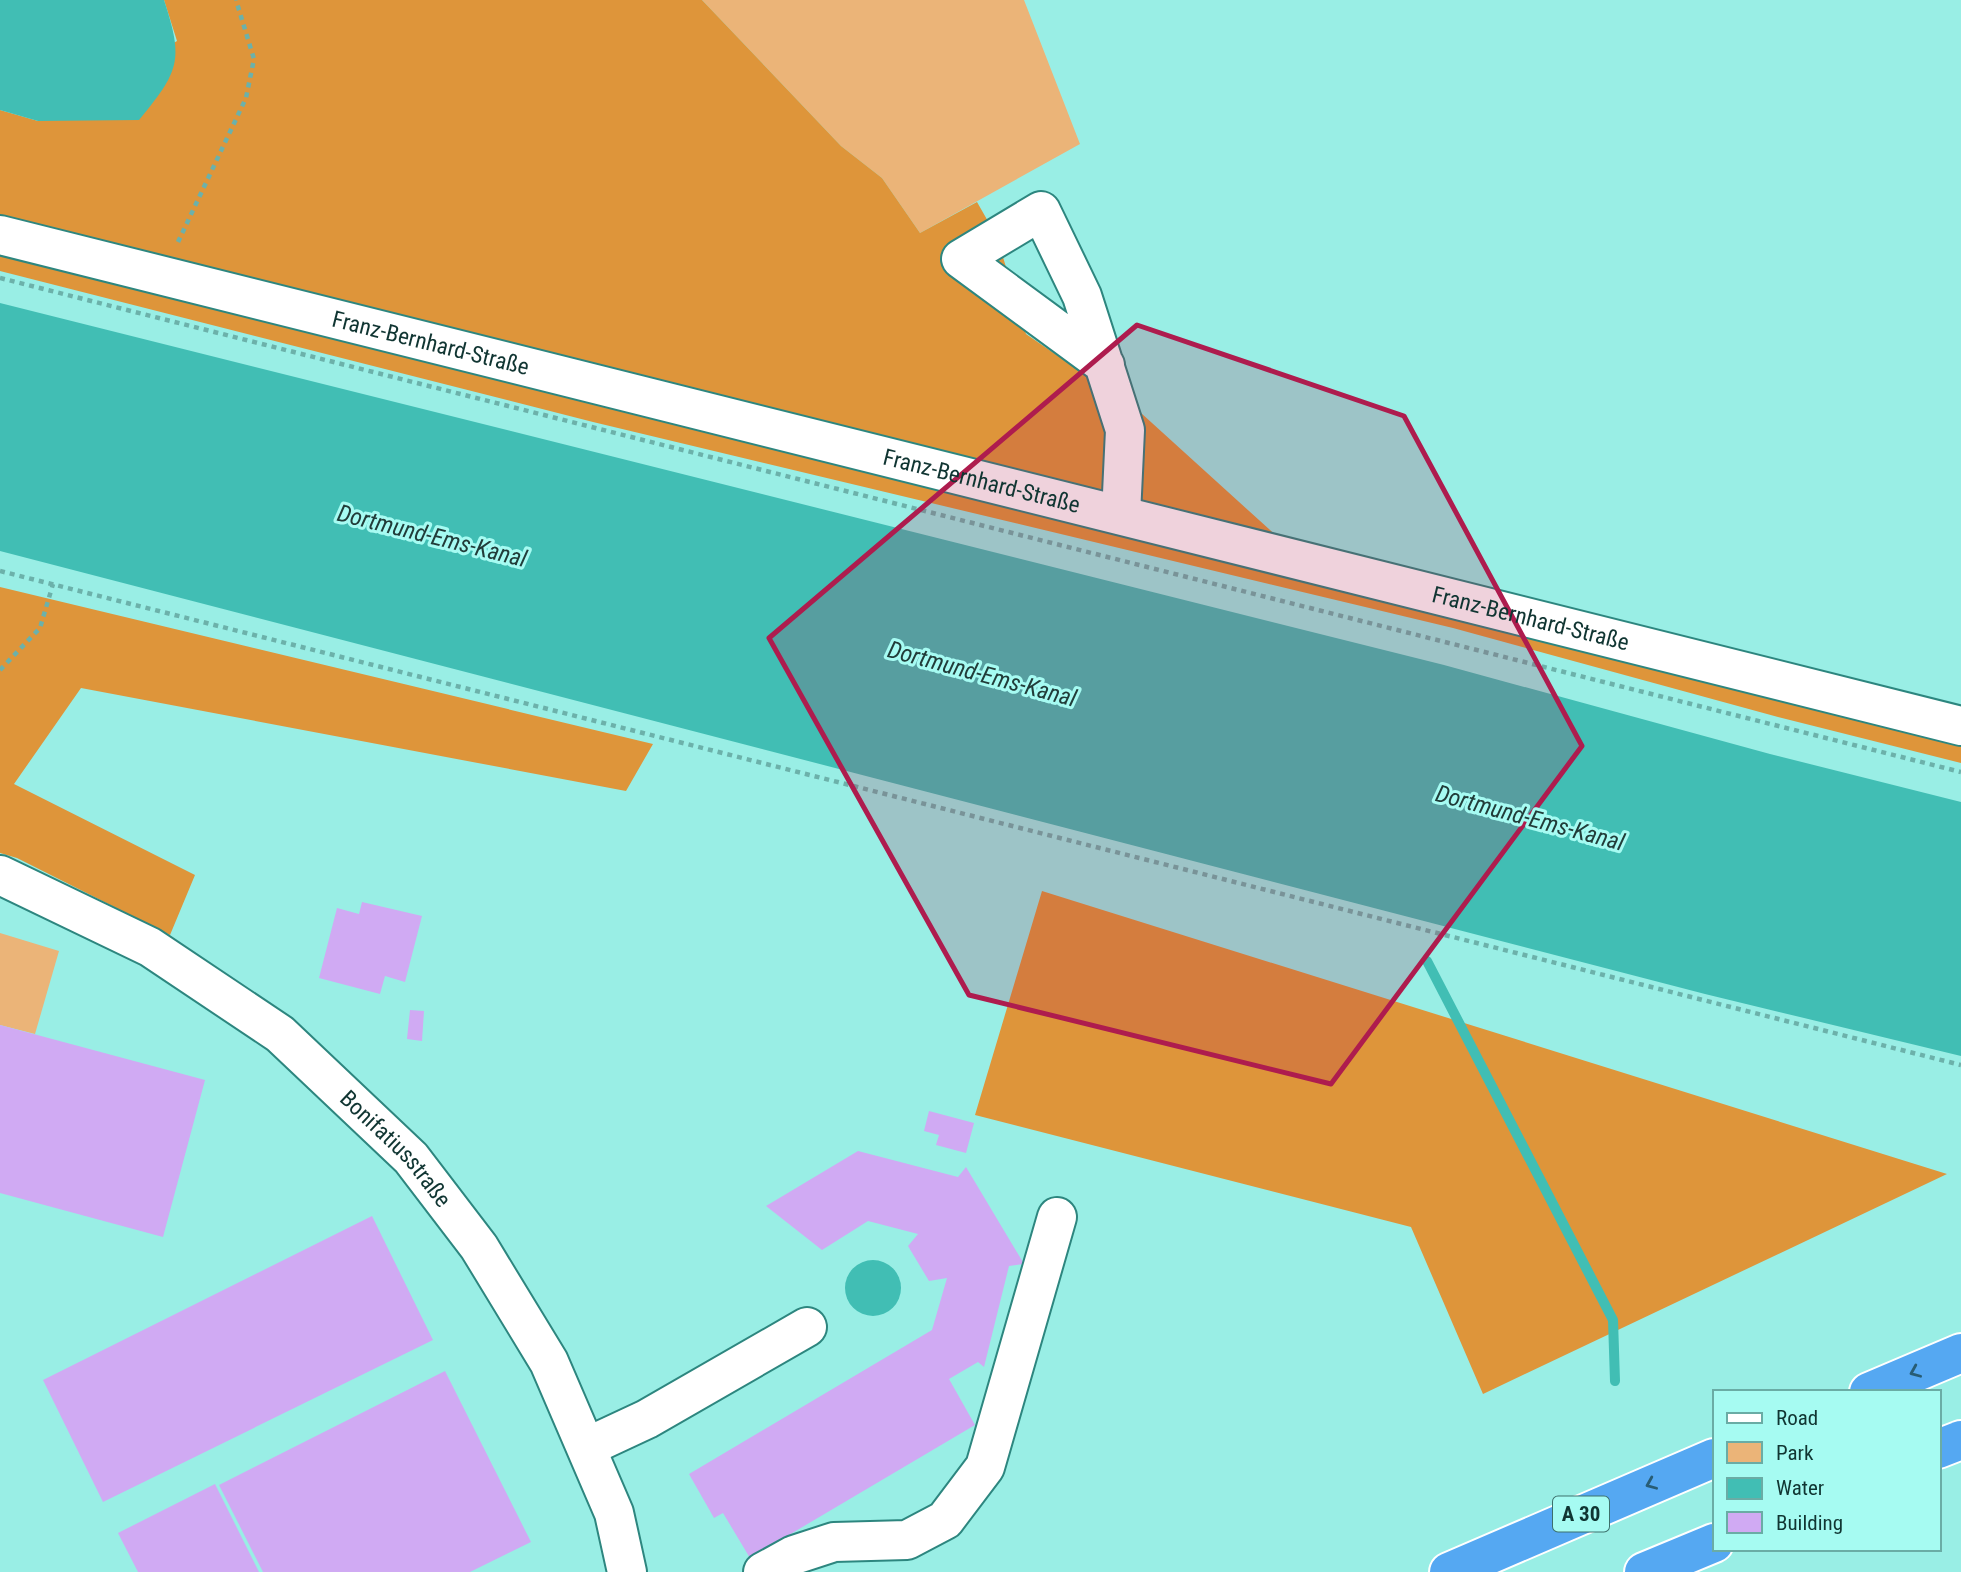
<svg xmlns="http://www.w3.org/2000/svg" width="1961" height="1572" viewBox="0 0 1961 1572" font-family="'Roboto Condensed',sans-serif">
<rect width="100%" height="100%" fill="#99eee5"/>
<!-- green -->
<g fill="#ebb478">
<path d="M702 0H1024L1080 144 920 233 882 178 841 146Z"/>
<path d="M0 933 59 951 35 1034 0 1025Z"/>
</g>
<!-- forest -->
<g fill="#de953a">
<path d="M164 0H702L841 146 882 178 920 233 977 202 997 237 1026 334 1141 413 1303 560 1961 726V763L1778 717 1453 628 593 422 0 271V110L38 121 177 41Z"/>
<path d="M0 587 653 744 626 791 81 688 14 784 195 875 170 935 17 858 0 853Z"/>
<path d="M1042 891 1947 1174 1483 1394 1411 1227 975 1115Z"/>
</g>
<!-- water -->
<g fill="#41beb4">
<path d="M0 0H164C184 61 179 71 139 120L38 121 0 110Z"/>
<path d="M0 303 1444 665 1770 754 1961 802V1056L1705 994 0 551Z"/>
<circle cx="873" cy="1288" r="28"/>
</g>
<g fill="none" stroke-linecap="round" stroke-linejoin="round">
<!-- stream -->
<path stroke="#41beb4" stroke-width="10" d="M1427 961 1613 1320 1615 1381"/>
</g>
<!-- building -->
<g fill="#d0aaf3">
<path d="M362 902 422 916 405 982 385 976 380 994 319 978 337 908 359 914Z"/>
<path d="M410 1010 424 1011 422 1041 407 1039Z"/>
<path d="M0 1025 205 1080 163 1237 0 1193Z"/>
<path d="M929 1111 974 1123 966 1153 936 1145 939 1135 924 1131Z"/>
<path d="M858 1151 958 1177 966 1167 1024 1264 1009 1266 984 1367 978 1362 949 1379 975 1425 750 1558 723 1513 714 1518 689 1474 932 1330 947 1278 929 1281 908 1246 918 1234 868 1221 822 1250 766 1206Z"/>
<path d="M372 1216 433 1340 103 1502 43 1380Z"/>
<path d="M445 1371 531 1542 470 1572H263L219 1485Z"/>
<path d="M215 1484 259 1572H138L118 1533Z"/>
</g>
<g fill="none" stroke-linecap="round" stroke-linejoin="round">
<!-- minor casing -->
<g stroke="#2d867f" stroke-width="42">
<g id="minor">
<path id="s1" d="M0 235 1961 726"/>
<path d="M1105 365 961 259 1041 211 1082 296 1125 430 1121 515"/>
<path id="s2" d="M0 875 150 947 280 1034 411 1158 479 1247 549 1362 614 1513 627 1572"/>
<path d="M587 1447 647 1419 807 1327"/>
<path d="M763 1572 794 1555 834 1542 907 1540 945 1520 985 1467 1057 1217"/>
</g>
</g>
<!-- highway casing -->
<g stroke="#fff" stroke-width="42">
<g id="highway">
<path d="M1869 1392 1961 1353"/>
<path d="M1938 1449 1961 1440"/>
<path d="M1449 1572 1714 1458"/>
<path d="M1644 1572 1714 1543"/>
</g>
</g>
<!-- path -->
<g stroke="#6cb1aa" stroke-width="4.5" stroke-dasharray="5 5" stroke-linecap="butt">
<path d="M178 242 246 98 254 59 236 0"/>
<path d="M0 278 1961 772"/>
<path d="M0 571 1961 1065"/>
<path d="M0 670 40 628 53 584"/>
</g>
<!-- minor -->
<use href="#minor" stroke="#fff" stroke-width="38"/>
<!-- highway -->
<use href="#highway" stroke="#55a8f2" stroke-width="38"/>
</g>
<!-- one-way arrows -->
<defs><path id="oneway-chevron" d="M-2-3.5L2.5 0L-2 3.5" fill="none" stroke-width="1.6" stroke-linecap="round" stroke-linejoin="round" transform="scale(1.75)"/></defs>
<g stroke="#285d75">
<use href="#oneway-chevron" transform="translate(1915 1372) rotate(157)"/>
<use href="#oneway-chevron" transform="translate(1651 1484) rotate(157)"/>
</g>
<!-- marked area -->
<path fill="#ae1c4e" fill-opacity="0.2" stroke="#ae1c4e" stroke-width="5" stroke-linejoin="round" d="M1137 325 1404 416 1582 746 1331 1084 969 995 769 638Z"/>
<g text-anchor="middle" stroke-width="6" stroke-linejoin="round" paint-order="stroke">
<!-- shield labels -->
<rect fill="#a6fbf2" stroke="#3d706c" stroke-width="2" x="1553" y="1496.5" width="56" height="35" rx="5"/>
<g font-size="21" font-weight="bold" fill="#103532">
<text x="1581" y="1521">A 30</text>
</g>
<!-- street labels -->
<g font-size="23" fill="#103532" stroke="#a6fbf2">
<text dy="8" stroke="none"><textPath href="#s1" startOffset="444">Franz-Bernhard-Straße</textPath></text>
<text dy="8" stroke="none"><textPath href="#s1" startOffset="1012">Franz-Bernhard-Straße</textPath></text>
<text dy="8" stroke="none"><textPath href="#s1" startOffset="1578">Franz-Bernhard-Straße</textPath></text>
<text dy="8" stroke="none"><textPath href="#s2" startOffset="486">Bonifatiusstraße</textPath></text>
</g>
<!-- water labels -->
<g font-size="24" font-style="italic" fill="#213c39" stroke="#a6fbf2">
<text transform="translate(432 536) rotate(14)" y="8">Dortmund-Ems-Kanal</text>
<text transform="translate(982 674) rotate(15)" y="8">Dortmund-Ems-Kanal</text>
<text transform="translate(1530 818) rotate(15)" y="8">Dortmund-Ems-Kanal</text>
</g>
</g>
<!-- legend -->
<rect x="1713" y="1390" width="228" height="161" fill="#a6fbf2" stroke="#6aaca5" stroke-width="2"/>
<rect x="1727" y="1413" width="35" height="10" fill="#ffffff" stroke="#6aaca5" stroke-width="2"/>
<text x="1776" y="1425" font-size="21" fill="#103532">Road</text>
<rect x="1727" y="1442" width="35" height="21" fill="#ebb478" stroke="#6aaca5" stroke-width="2"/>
<text x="1776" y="1460" font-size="21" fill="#103532">Park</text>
<rect x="1727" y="1478" width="35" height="21" fill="#41beb4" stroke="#6aaca5" stroke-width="2"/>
<text x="1776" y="1495" font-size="21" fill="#103532">Water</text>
<rect x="1727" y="1512" width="35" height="21" fill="#d0aaf3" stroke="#6aaca5" stroke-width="2"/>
<text x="1776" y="1530" font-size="21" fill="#103532">Building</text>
</svg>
